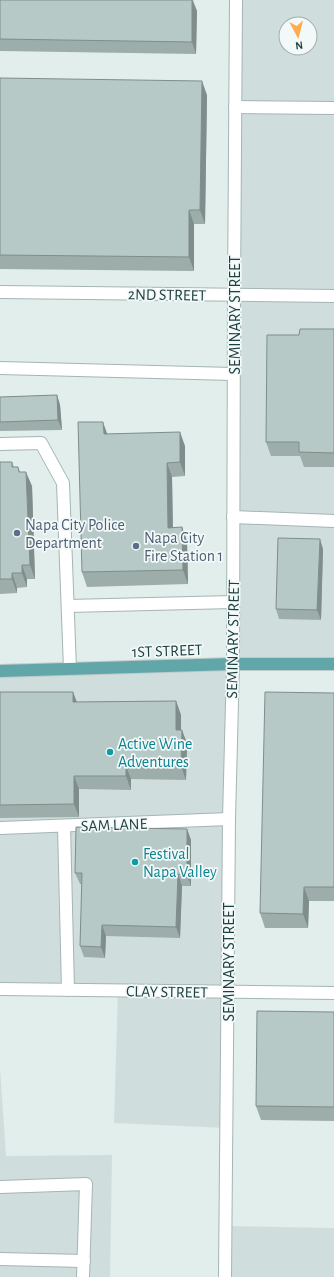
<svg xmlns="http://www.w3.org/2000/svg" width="334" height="1277" viewBox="0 0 334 1277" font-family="'Alegreya Sans',sans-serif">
<rect width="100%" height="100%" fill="#e1eeeb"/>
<!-- built -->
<g fill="#cfdedc" fill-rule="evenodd">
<path d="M236 0H334V664H233L226 1128 114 1123 118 991 0 989V671L233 664ZM286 24H310V48H286Z"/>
<path d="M0 1068 6 1156 112 1155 110 1277H0Z"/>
<path d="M225 1226 334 1228V1277H225Z"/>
</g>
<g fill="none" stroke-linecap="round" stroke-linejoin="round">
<!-- minor casing -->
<g stroke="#a3b6b4" stroke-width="14">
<g id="minor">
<path d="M235 107 334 108"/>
<path d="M0 292 334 296"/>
<path d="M0 368 233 374"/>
<path d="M0 444 41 443 63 483 70 669"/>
<path d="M233 517 334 521"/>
<path d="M68 606 233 602"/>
<path d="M64 826 68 990"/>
<path d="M0 828 229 819"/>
<path d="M0 989 334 993"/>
<path d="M0 1187 86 1184 83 1277"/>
<path d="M0 1259 84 1261"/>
<path d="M225 1277 229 819 233 664 234 295 236 0"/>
</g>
</g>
<!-- major casing -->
<g stroke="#c0caca" stroke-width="14">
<path id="major" d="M0 671 233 664H334"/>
</g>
<!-- minor -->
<use href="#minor" stroke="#fff" stroke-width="12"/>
<!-- major -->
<use href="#major" stroke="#61a6a8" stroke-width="12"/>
</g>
<!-- wall -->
<g fill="#9dadaa">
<path d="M0 0H193L197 11 196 54 0 51Z"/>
<path d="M0 78 207 95 205 224H194V271L0 269Z"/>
<path d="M334 329V467H304L300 456H271L266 442 299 335Z"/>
<path d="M57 395 60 405 62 430 0 431V397Z"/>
<path d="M107 434 185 446V476L172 477 173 528 182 527 187 541 188 584 87 587 82 572Z"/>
<path d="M0 462H12L14 467H18L20 472 32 486 35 579H27V587L17 588V593L0 594Z"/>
<path d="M323 549 321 620 279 619 276 609Z"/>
<path d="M0 692H73L76 702 176 701 181 715V730L187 743 186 780 131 779V790L79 789V817L0 818Z"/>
<path d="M334 693V901H309L308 928H265L260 913Z"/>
<path d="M187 829 191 840V886H182L180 938 106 936 105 958 84 957 80 946 82 884H80L75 873Z"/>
<path d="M334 1012V1121L261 1120 256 1106Z"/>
</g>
<!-- shaded-wall -->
<g fill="#7f8d8b">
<path d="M192 0 197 11 196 54 192 42Z"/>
<path d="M202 81 207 95 205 224 200 210Z"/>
<path d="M189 210 194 224V271L189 257Z"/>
<path d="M57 395 60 405 62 430 58 420Z"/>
<path d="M103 422 108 436 104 434Z"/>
<path d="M180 432 185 446V476L180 462Z"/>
<path d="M167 463 172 477 173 542 168 528Z"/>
<path d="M26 472 32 486 35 579 30 565Z"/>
<path d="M182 527 187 541 188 584 183 570Z"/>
<path d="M320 539 323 549 321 620 317 610Z"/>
<path d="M22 565 27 579V587L22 573Z"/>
<path d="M12 573 17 588V593L12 579Z"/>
<path d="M73 692 78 705 73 702Z"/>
<path d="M176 701 181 715V743L176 730Z"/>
<path d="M182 730 187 743 186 780 181 766Z"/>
<path d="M126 766 131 779V790L126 776Z"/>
<path d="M74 776 79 789V817L74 804Z"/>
<path d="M187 829 191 840V886L187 875Z"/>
<path d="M178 874 182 886 180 938 176 927Z"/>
<path d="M304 887 309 901 308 928 303 914Z"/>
<path d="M102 925 106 936 105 958 101 947Z"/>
</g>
<!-- building -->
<g fill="#b6c9c6" stroke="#7f8d8b">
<path d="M0 0H192V42L0 39Z"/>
<path d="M0 78 202 81 200 210H189V257L0 255Z"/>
<path d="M300 329H334V453L299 452V442H266L267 335H299Z"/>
<path d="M57 395 58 420 0 422V397Z"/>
<path d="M78 422H103L104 434 180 432V462L167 463 168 528 182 527 183 570 82 572Z"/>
<path d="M0 462H12V467H18L19 472H26L30 565H22V573H12V579H0Z"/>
<path d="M278 538 320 539 317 610 276 609Z"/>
<path d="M0 692H73V702L176 701V730H182L181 766H126V776H74V804L0 805Z"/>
<path d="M265 692 334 693V887H304L303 914 260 913Z"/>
<path d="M76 827 187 829V875L178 874 176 927 102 925 101 947 80 946 82 873H75Z"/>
<path d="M257 1011 334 1012V1107L256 1106Z"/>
</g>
<!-- markers -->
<g fill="#5c6f8a" stroke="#f2f9f8" stroke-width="1.5">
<circle cx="17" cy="533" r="4"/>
<circle cx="136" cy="546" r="4"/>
</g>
<g fill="#0f9aa8" stroke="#f2f9f8" stroke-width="1.5">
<circle cx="110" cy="752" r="4"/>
<circle cx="135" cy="862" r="4"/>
</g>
<g text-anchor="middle" stroke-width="3.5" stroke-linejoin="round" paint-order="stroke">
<!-- street labels -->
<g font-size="16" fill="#1f4040" stroke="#f2f9f8">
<text transform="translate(167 294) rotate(1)" y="6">2ND STREET</text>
<text transform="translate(234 315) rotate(-90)" y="6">SEMINARY STREET</text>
<text transform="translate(232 639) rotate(-89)" y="6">SEMINARY STREET</text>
<text transform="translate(167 650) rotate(-2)" y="6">1ST STREET</text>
<text transform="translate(114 824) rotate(-2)" y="6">SAM LANE</text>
<text transform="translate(228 962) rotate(-90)" y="6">SEMINARY STREET</text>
<text transform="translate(167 991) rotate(1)" y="6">CLAY STREET</text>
</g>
<!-- service labels -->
<g font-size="16" fill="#4e5e75" stroke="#f2f9f8" text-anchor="start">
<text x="25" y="530">Napa City Police<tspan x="25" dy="18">Department</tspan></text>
<text x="144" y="543">Napa City<tspan x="144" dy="18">Fire Station 1</tspan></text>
</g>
<!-- culture labels -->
<g font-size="16" fill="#0d838f" stroke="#f2f9f8" text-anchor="start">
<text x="118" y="749">Active Wine<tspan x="118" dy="18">Adventures</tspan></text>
<text x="143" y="859">Festival<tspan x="143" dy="18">Napa Valley</tspan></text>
</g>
</g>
<!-- north arrow -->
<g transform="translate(298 36) rotate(173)"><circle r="19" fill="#f2f9f8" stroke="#9eafae"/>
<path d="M0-3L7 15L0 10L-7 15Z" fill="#ffab4e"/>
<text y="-6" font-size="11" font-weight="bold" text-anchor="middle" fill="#1f4040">N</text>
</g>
</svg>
